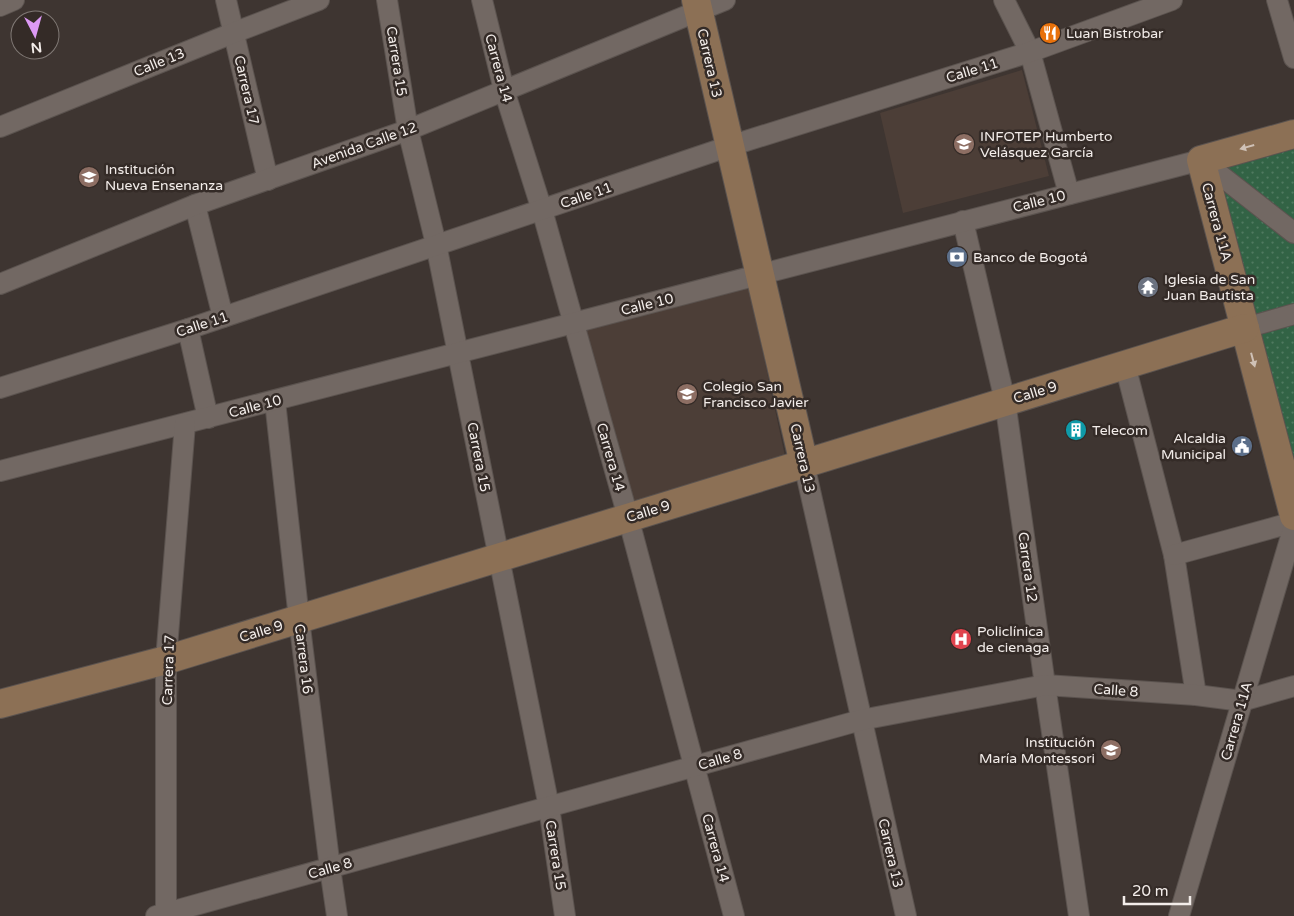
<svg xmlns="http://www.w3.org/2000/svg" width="1294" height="916" viewBox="0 0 1294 916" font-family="'Varela Round',sans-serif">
<defs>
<pattern id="park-dots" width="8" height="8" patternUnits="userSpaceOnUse" patternTransform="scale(1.25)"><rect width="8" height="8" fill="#326345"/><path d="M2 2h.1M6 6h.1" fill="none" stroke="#507a60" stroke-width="1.8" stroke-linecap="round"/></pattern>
</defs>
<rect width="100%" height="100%" fill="#3e3531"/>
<!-- built -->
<g fill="#4c3e37">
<path d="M1022 70 1049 176 903 213 880 113Z"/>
<path d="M748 283 786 461 634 506 583 328Z"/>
</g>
<!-- park -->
<path fill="url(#park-dots)" d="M1294 143V461L1211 167Z"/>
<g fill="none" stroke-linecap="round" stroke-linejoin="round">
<!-- street casing -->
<g stroke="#5b534f" stroke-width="22">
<g id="street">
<path d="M226 0 268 180"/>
<path d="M387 0 408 130 436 244 549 807 565 916"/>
<path d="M482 0 504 90 542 210 628 517 734 916"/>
<path d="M1004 0 1030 52 1069 194"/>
<path d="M1277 0 1294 58"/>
<path d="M0 6 14 0"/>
<path d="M0 127 233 33 319 0"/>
<path d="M195 205 223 317"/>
<path d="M963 221 1005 401 1045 685 1079 916"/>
<path d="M0 284 195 205 408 130 725 0"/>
<path d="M1245 328 1294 314"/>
<path d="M188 329 208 418"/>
<path d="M1125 365 1174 555 1196 695"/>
<path d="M0 388 188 329 730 146 1030 52 1172 0"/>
<path d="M275 401 299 619 330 868 337 916"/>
<path d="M804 464 906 916"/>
<path d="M0 471C401 369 800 263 1201 160L1294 233"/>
<path d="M1174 555 1294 522"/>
<path d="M156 916 861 720 1045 685 1196 695 1242 701 1294 686"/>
<path d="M166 916V660L185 424"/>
<path d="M1179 916 1294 526"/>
</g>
</g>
<!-- secondary casing -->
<g stroke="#5b534f" stroke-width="30">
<g id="secondary">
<path d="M696 0 804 464"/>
<path d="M1294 134 1201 160 1294 516"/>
<path d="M0 704 166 660 1245 328"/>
</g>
</g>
<!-- street -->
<use href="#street" stroke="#726863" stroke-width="20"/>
<!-- secondary -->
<use href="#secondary" stroke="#8c7055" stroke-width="28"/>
</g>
<!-- one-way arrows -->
<defs><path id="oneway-solid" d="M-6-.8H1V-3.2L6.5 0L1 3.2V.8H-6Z" transform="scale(1.25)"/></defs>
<g fill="#cfc1b6">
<use href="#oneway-solid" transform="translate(1247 147) rotate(164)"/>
<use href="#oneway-solid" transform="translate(1253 360) rotate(75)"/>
</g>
<!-- icons -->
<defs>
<g id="restaurant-disc" transform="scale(1.125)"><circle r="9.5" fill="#e8710a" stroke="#342b27"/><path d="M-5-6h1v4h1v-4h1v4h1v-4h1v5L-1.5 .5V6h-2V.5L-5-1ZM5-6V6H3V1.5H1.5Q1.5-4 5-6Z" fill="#fff"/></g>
<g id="university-disc" transform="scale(1.125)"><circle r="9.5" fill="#8d6e63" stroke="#342b27"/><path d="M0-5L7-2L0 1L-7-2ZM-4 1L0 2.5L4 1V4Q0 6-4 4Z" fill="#fff"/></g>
<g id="school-disc" transform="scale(1.125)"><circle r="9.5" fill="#8d6e63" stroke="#342b27"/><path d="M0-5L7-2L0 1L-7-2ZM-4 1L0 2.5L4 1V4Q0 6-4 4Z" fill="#fff"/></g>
<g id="bank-disc" transform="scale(1.125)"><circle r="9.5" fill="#5c6f8a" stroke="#342b27"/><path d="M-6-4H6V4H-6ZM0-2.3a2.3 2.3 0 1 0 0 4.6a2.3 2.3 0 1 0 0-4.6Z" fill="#fff"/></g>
<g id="temple-disc" transform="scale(1.125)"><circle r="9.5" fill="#6b7280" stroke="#342b27"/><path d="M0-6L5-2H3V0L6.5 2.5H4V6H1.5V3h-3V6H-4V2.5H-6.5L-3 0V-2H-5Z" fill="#fff"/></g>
<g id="building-disc" transform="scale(1.125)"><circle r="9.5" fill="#0f9aa8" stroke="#342b27"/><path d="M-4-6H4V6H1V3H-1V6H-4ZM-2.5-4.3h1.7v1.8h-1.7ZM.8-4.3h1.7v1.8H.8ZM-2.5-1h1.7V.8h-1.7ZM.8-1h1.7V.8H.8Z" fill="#fff"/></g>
<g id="civic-disc" transform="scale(1.125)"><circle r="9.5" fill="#5c6f8a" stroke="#342b27"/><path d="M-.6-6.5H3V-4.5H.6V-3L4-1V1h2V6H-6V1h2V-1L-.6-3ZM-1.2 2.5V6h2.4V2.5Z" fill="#fff"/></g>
<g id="hospital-disc" transform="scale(1.125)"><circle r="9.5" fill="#e0444e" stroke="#342b27"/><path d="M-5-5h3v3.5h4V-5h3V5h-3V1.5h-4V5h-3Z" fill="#fff"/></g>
</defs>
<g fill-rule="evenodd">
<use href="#restaurant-disc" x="1050" y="33"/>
<use href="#university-disc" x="964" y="144"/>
<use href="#school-disc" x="89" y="177"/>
<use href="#bank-disc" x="957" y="257"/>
<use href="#temple-disc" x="1148" y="287"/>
<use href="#school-disc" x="687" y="394"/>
<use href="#building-disc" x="1076" y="430"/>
<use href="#civic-disc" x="1242" y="446"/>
<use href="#hospital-disc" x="961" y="639"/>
<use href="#school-disc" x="1111" y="750"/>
</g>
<g text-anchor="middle" stroke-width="5" stroke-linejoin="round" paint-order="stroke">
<!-- poi labels -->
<g font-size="14" fill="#f3edea" stroke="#342b27" text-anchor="start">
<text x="1066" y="38">Luan Bistrobar</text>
<text x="980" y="141">INFOTEP Humberto<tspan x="980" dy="16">Velásquez García</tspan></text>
<text x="105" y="174">Institución<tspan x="105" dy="16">Nueva Ensenanza</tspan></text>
<text x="973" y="262">Banco de Bogotá</text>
<text x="1164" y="284">Iglesia de San<tspan x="1164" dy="16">Juan Bautista</tspan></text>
<text x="703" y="391">Colegio San<tspan x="703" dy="16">Francisco Javier</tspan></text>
<text x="1092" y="435">Telecom</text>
<text x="1226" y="443" text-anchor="end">Alcaldia<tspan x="1226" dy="16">Municipal</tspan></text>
<text x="977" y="636">Policlínica<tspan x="977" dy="16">de cienaga</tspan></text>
<text x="1095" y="747" text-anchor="end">Institución<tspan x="1095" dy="16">María Montessori</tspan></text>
</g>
<!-- street labels -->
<g font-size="14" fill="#f3edea" stroke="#342b27">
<text transform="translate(397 61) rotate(81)" y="5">Carrera 15</text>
<text transform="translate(159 62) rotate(-22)" y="5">Calle 13</text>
<text transform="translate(710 63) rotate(77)" y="5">Carrera 13</text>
<text transform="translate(499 68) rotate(75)" y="5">Carrera 14</text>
<text transform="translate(972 70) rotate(-17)" y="5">Calle 11</text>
<text transform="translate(247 90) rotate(77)" y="5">Carrera 17</text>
<text transform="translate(364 145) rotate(-20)" y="5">Avenida Calle 12</text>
<text transform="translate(586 195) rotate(-19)" y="5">Calle 11</text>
<text transform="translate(1039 201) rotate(-14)" y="5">Calle 10</text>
<text transform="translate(1217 222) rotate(75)" y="5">Carrera 11A</text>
<text transform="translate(647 304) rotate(-14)" y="5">Calle 10</text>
<text transform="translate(202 324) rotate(-18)" y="5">Calle 11</text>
<text transform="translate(1035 392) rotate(-17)" y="5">Calle 9</text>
<text transform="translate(255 406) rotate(-15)" y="5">Calle 10</text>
<text transform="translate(479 457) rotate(79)" y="5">Carrera 15</text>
<text transform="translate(611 457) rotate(74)" y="5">Carrera 14</text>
<text transform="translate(803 458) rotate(77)" y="5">Carrera 13</text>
<text transform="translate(648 511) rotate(-17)" y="5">Calle 9</text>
<text transform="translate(1028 567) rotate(82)" y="5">Carrera 12</text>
<text transform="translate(261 631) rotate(-17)" y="5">Calle 9</text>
<text transform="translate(304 659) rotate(83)" y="5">Carrera 16</text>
<text transform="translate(168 670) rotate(-88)" y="5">Carrera 17</text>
<text transform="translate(1116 690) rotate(4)" y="5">Calle 8</text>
<text transform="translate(1236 721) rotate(-74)" y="5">Carrera 11A</text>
<text transform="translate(720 759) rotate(-16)" y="5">Calle 8</text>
<text transform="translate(716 848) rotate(75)" y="5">Carrera 14</text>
<text transform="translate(891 853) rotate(77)" y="5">Carrera 13</text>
<text transform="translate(556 855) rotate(81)" y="5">Carrera 15</text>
<text transform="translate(330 868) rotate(-16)" y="5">Calle 8</text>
</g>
</g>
<!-- north arrow -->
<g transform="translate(35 35) rotate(174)"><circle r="24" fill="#342b27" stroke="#807975"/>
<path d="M0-4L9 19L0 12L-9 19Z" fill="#dc99f4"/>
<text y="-8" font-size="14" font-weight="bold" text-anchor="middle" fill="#f3edea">N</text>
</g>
<!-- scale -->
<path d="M1124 896v8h66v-8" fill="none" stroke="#f3edea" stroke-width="2.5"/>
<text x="1132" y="896" font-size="15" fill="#f3edea" stroke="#342b27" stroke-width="4" paint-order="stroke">20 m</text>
</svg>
